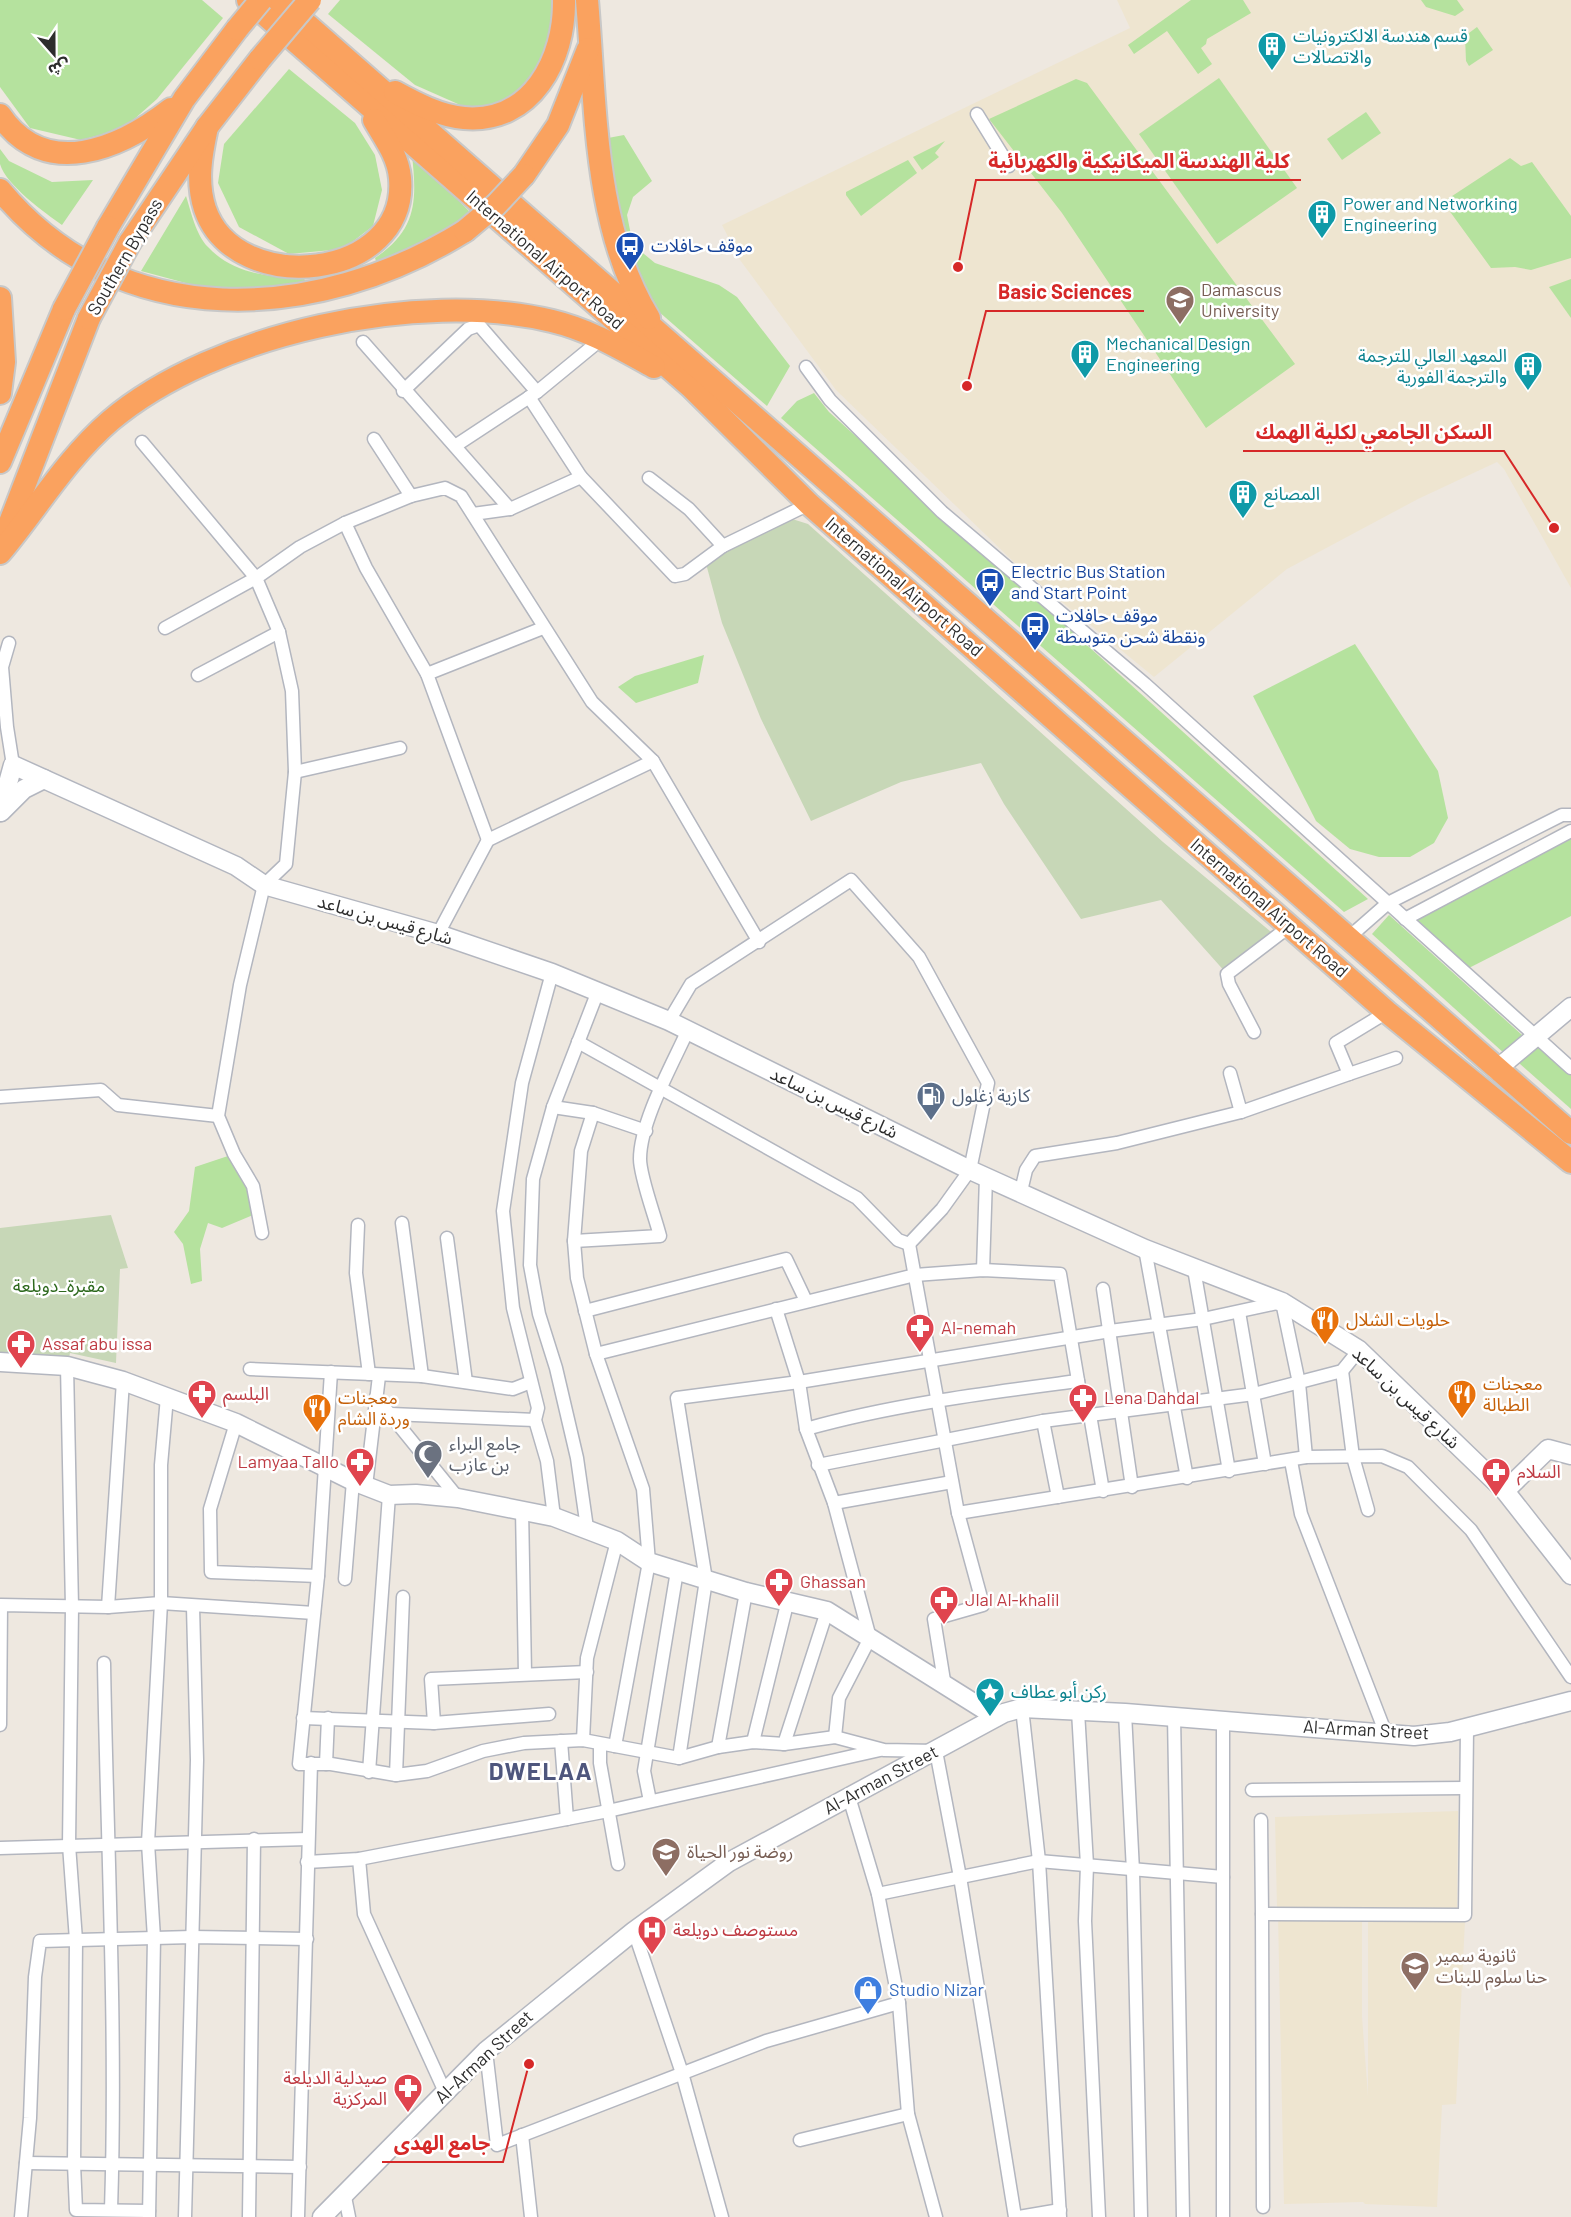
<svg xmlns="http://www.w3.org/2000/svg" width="1571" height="2217" viewBox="0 0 1571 2217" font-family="Barlow,'Noto Sans Arabic',sans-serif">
<rect width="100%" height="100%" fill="#eee8e0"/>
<!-- education -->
<g fill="#eee5d0">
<path d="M1117 0H1571V588L1504 469 1497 462 1418 499 1287 569 1154 677 1017 565 836 390 740 260 722 225 1130 28Z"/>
<path d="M1458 1811 1457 1911 1277 1910 1275 1817Z"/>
<path d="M1278 1916H1362V2017L1368 2096V1920L1465 1921 1456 2104 1442 2105 1437 2207 1365 2204 1363 2202 1284 2204Z"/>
</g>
<!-- green -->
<g fill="#b5e29e">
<path d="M0 0H202L223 18 157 99 123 129 81 140 30 128 0 87Z"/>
<path d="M340 0H555L547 68 506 106 467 108 415 85 328 14Z"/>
<path d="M1191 0H1243L1251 13 1207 39 1206 44 1201 48 1212 64 1198 74 1167 31 1134 54 1128 45Z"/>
<path d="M1421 0H1457L1464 10 1455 16 1426 7Z"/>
<path d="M1477 27 1493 50 1469 66 1466 61 1465 36Z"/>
<path d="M289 69 355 123 375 155 382 190 373 226 343 249 289 254 239 227 218 183 224 144Z"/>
<path d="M1219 78 1297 188 1217 244 1139 134Z"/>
<path d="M1076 79 1087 83 1295 364 1206 428 1062 213 989 119Z"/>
<path d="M1366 112 1381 133 1342 160 1327 139Z"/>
<path d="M624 135 652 181 633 197 627 215 633 245 655 263 719 285 737 297 790 366 767 406 658 311 627 250 616 210 608 138Z"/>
<path d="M945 141 935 153 939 157 922 170 913 157Z"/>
<path d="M0 149 9 161 52 182 93 180 62 225C45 213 6 185 0 164 0 160 0 153 0 149Z"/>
<path d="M412 155 470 212 449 230 377 264 375 258C417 230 417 201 412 155Z"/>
<path d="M1510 158 1521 166 1532 162 1571 216V258L1531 270 1515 267 1491 268 1443 202Z"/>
<path d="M908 160 917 173 861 216 846 195V192Z"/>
<path d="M186 196C191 212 196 235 208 247 232 273 269 278 302 277L309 284 258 290 208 289 141 271Z"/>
<path d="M1571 279V318L1549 287Z"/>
<path d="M814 393 829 412 1368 899 1344 912 781 418 797 401Z"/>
<path d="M1355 644 1438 771 1448 818 1434 843 1410 857H1379L1350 849 1316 821 1253 696Z"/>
<path d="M704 655 698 683 636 703 618 687 635 676Z"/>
<path d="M1571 831V916L1463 971 1405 919Z"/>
<path d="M1389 915 1522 1035 1505 1054 1372 934Z"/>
<path d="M1535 1036 1571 1068V1109L1511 1056Z"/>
<path d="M234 1154 258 1213 222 1228 208 1223 200 1249 202 1281 191 1284 183 1244 174 1232 189 1211 195 1167Z"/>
</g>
<!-- cemetery -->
<g fill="#c7d7b7">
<path d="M789 518 808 524 1163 842 1276 936 1227 974 1161 900 1081 919 1004 804 981 763 901 782 811 821 761 719 722 623 705 560Z"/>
<path d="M111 1215 128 1268 120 1269 116 1363 70 1353 67 1366 0 1362V1228Z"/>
</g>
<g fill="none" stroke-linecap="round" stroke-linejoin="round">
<!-- street casing -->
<g stroke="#b3b6bf" stroke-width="15">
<g id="street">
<path d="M977 114 1009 166"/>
<path d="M363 342 510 509"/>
<path d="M806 367 830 400 942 512 1145 684 1571 1068"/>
<path d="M403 391 468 329 479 325 537 392"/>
<path d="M529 397 581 477"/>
<path d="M374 439 411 496"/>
<path d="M142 442 256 578 279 632 292 691 295 772 286 864 264 885 240 985 218 1116 234 1154 253 1186 262 1233"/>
<path d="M455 446 537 392 593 346"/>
<path d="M649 478 689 509 723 546"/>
<path d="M473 514 510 509 581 477 675 576 685 574 723 546 809 504"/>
<path d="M345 523 366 568 427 674 488 840"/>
<path d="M165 628 256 578 300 547 345 523 411 496 445 488 461 496 592 702 653 761 759 942"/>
<path d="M9 643 2 667 7 727 13 765"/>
<path d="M427 674 543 628"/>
<path d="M198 675 279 632"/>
<path d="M295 772 400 748"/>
<path d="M1405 919 1571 831"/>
<path d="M438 934 488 840 653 761"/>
<path d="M1347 939 1388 903 1562 815H1571"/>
<path d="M552 973 522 1083 503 1211 513 1308 538 1408 535 1420 547 1461 554 1517"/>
<path d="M1254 1032 1229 984 1227 974 1290 926"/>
<path d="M578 1042 857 1198 898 1240 909 1244 942 1209 970 1170 988 1083 919 957 851 880 691 984 669 1021"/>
<path d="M1230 1073 1241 1112"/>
<path d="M1349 1074 1396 1058"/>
<path d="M0 1097 101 1090 118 1105 218 1116"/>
<path d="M553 1107 593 1113 646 1131"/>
<path d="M593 1113 581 1151 574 1241 577 1278 596 1354 643 1489 649 1562 615 1746"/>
<path d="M1021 1191 1026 1170 1035 1156 1117 1143 1241 1112 1349 1074 1336 1043 1387 1012"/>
<path d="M402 1223 422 1376"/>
<path d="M358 1225 356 1273 369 1374"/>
<path d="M447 1238 466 1382"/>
<path d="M574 1241 660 1236C655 1216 640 1177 640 1159 640 1122 672 1065 687 1032"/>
<path d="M909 1244 958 1513 983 1605 934 1619 945 1687"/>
<path d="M1145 1249 1187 1478"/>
<path d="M1194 1269 1229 1471"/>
<path d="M983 1270 986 1177"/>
<path d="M1103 1289 1132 1487"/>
<path d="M776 1309 799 1382 806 1429 834 1503 870 1638 839 1698 835 1737"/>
<path d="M585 1311 786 1259 806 1301"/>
<path d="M1239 1312 1265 1464"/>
<path d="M596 1354 915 1275 983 1270 1060 1274 1084 1416"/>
<path d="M67 1366 72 1607 69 1845 76 1940 74 2164 76 2210 149 2211"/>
<path d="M250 1369 422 1376 513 1389 531 1382"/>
<path d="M1342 1371 1353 1457 1368 1510"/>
<path d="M331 1372 318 1576 299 1764H331L396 1775 427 1771 483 1751 524 1743 583 1740 679 1758 718 1747 753 1742 784 1744 835 1737 884 1750 936 1751 960 1877 1015 2217"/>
<path d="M376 1397 458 1498"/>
<path d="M391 1414 535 1420"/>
<path d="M1090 1415 1103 1491"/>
<path d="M1043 1421 1058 1497"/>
<path d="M236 1423 210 1509 211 1572 318 1576"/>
<path d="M806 1429C895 1404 987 1393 1078 1381"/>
<path d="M1291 1461 1301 1514 1386 1734"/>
<path d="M818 1465 1043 1421 1254 1394 1342 1371 1359 1350"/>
<path d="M366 1486 379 1376"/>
<path d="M834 1503 952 1482"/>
<path d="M522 1509 525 1674"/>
<path d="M958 1513 1306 1457 1382 1456 1408 1467 1471 1530 1571 1677"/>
<path d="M587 1528 577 1458 556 1368 539 1314 530 1265 533 1179 553 1107 598 991"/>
<path d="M345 1579 353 1481"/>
<path d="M108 1607 123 1381"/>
<path d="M104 1663C107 1846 117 2028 111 2210"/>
<path d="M1022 1708 1039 1861 1060 2217"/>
<path d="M1078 1711 1087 1865 1085 1921 1099 2217"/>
<path d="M1125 1713 1133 1871 1141 2217"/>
<path d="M1174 1716 1183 2217"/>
<path d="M303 1718 434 1723 549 1714"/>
<path d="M434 1723 431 1679 587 1672"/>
<path d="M0 1725 1 1605 108 1607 161 1603 314 1613"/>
<path d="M583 1740 587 1658 617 1541"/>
<path d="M561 1741 567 1819"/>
<path d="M753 1742 788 1600"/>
<path d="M600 1744V1763L618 1864"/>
<path d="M784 1744 827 1611"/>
<path d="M718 1747 746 1592"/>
<path d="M679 1758 706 1580 677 1398 799 1382 1110 1331 1203 1319 1282 1302 1299 1383 1306 1457"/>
<path d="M326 1764 328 1718"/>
<path d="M369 1772 389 1495"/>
<path d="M396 1775 403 1597"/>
<path d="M1252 1790 1465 1788"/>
<path d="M849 1797 878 1894 899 2003 908 2114 936 2217"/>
<path d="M650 1801 644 1771 677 1571"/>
<path d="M1261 1820 1262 1914"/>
<path d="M0 1848 308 1839"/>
<path d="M359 1859 364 1914 445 2092"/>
<path d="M307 1862 359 1859 608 1811 880 1750"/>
<path d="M878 1894 1039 1861 1223 1877"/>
<path d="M634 1931 682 2073 722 2217"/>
<path d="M486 2051 497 2145 766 2041 899 2003"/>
<path d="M522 2135 531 2217"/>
<path d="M800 2140 908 2114"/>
<path d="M26 2163 300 2167"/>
<path d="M345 2197 349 2217"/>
<path d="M1263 2207 1262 1914 1465 1915 1467 1728"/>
<path d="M21 2217 30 2118 35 1977 40 1941 192 1937 307 1939"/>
<path d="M149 2217 154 1938 148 1843 161 1603V1465L167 1397"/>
<path d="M185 2217 197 1760 193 1607"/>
<path d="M249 2217 254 1839"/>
<path d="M298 2217 311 1763"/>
<path d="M1019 2217 1060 2210"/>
<path d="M1223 2217V1719"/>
</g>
</g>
<!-- secondary casing -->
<g stroke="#b3b6bf" stroke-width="21">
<g id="secondary">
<path d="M0 812 13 765 236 866 264 885 438 934 552 973 669 1021 970 1170 1145 1249 1282 1302 1359 1350 1505 1491 1571 1575"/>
<path d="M1 812 24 789 44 779"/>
<path d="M1496 1070 1571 1007"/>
<path d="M0 1362 67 1366 123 1381 236 1423 353 1481 389 1495 416 1494 458 1498 554 1517 617 1541 649 1562 746 1592 827 1611 996 1717"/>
<path d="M1505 1491 1548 1449 1571 1455"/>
<path d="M322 2217 486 2051 634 1931 729 1862 1004 1713 1022 1708 1125 1713 1414 1736 1450 1732 1571 1701"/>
</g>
</g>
<!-- highway casing -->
<g stroke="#c8c8c8" stroke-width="26">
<g id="highway">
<path d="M248 0 691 387 809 504 1387 1012 1571 1162"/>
<path d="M279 0 1571 1133"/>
<path d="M587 0C596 104 593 227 649 318"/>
<path d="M395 92C415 103 440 116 464 118 532 124 565 59 564 0"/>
<path d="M0 115C45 182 121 148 171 109"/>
<path d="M207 127C201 155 196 182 205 209 235 298 409 281 400 178 398 156 385 139 374 120"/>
<path d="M524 175 558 125 588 49"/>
<path d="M0 190C120 335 317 323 465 231"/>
<path d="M108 227 184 99 237 29"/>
<path d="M130 242 207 127 260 59"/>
<path d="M0 298 4 362 0 393"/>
<path d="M0 462 64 309"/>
<path d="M4 538 89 318"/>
<path d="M0 553C37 509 66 459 110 421 214 333 420 289 552 321 590 330 621 349 654 367"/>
</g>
</g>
<!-- street -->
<use href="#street" stroke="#fff" stroke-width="12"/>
<!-- secondary -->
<use href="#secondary" stroke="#fff" stroke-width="18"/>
<!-- highway -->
<use href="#highway" stroke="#faa25f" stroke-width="22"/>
<!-- highway-bridge casing -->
<g stroke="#c8c8c8" stroke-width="26" stroke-linecap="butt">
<g id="highway-bridge">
<path d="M237 29 261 0"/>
<path d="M260 59 310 0"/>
<path d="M465 231 496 205 524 175"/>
<path d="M64 309 108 227"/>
<path d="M89 318 130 242"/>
</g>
</g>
<!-- highway-bridge -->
<use href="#highway-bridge" stroke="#faa25f" stroke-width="22"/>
</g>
<!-- icons -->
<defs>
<g id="building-pin" transform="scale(1.5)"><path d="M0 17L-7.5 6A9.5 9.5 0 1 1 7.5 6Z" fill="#0f9aa8" stroke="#fff"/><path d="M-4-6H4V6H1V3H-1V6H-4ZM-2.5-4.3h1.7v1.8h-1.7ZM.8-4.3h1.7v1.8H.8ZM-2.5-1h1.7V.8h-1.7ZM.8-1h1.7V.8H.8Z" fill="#fff"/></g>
<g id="bus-pin" transform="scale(1.5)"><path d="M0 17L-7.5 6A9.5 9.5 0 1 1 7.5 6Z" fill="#1a4fb4" stroke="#fff"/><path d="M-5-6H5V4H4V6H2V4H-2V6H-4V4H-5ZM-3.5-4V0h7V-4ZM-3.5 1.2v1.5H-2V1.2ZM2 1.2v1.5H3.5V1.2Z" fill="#fff"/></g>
<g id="university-pin" transform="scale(1.5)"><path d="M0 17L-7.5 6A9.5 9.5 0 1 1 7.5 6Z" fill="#8d6e63" stroke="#fff"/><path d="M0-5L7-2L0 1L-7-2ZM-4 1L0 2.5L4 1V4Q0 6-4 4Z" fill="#fff"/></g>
<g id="fuel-pin" transform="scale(1.5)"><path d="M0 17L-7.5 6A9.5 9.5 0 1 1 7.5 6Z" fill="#5c6f8a" stroke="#fff"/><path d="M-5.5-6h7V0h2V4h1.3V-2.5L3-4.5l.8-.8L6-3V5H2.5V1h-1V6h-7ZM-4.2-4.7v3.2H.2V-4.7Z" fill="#fff"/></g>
<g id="restaurant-pin" transform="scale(1.5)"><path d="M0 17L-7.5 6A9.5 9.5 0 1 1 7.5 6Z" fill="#e8710a" stroke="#fff"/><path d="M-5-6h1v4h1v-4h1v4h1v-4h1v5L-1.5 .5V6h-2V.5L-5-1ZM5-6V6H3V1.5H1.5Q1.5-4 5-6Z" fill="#fff"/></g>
<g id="pharmacy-pin" transform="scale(1.5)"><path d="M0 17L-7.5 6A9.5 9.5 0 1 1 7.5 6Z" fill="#e0444e" stroke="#fff"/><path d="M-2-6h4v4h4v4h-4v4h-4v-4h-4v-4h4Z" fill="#fff"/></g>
<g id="mosque-pin" transform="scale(1.5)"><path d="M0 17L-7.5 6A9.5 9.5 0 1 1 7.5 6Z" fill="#6b7280" stroke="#fff"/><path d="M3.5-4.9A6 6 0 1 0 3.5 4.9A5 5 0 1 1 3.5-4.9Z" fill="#fff"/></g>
<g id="sight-pin" transform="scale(1.5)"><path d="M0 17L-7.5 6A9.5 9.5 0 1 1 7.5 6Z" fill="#0f9aa8" stroke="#fff"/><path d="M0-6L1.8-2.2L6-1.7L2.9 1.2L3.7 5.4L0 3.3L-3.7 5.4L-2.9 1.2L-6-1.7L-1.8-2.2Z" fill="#fff"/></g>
<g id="school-pin" transform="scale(1.5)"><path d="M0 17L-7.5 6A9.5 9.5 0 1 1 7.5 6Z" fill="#8d6e63" stroke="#fff"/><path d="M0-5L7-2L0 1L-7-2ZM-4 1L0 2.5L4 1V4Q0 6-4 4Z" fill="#fff"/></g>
<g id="hospital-pin" transform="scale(1.5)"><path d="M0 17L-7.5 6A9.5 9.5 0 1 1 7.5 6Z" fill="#e0444e" stroke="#fff"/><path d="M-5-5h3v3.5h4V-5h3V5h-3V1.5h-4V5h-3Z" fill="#fff"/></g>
<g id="shop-pin" transform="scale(1.5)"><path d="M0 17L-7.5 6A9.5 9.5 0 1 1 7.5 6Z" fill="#3f7fe0" stroke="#fff"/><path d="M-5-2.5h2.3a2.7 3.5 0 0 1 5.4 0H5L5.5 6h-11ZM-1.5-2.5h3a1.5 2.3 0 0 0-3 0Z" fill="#fff"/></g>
</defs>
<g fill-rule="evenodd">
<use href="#building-pin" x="1272" y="46"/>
<use href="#building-pin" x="1322" y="214"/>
<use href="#bus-pin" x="630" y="246"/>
<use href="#university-pin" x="1180" y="300"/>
<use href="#building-pin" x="1085" y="354"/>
<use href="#building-pin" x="1528" y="366"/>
<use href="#building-pin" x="1243" y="494"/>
<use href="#bus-pin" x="990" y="582"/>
<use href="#bus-pin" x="1035" y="626"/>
<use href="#fuel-pin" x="931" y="1096"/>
<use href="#restaurant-pin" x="1325" y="1320"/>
<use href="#pharmacy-pin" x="920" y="1328"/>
<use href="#pharmacy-pin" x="21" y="1344"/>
<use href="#pharmacy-pin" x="202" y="1394"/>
<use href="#restaurant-pin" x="1462" y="1394"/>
<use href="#pharmacy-pin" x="1083" y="1398"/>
<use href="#restaurant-pin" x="317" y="1408"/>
<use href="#mosque-pin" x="428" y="1454"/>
<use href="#pharmacy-pin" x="360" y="1462"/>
<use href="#pharmacy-pin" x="1496" y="1472"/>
<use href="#pharmacy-pin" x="779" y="1582"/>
<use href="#pharmacy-pin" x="944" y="1600"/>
<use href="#sight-pin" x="990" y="1692"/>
<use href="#school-pin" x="666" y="1852"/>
<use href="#hospital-pin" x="652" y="1930"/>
<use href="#school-pin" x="1415" y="1966"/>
<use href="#shop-pin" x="868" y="1990"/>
<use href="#pharmacy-pin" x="408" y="2088"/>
</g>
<g text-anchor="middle" stroke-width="5" stroke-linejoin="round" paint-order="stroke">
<!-- culture labels -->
<g font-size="18" fill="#0d838f" stroke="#fff" text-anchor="start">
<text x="1293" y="42">قسم هندسة الالكترونيات<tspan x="1293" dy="21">والاتصالات</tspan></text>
<text x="1343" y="210">Power and Networking<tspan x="1343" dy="21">Engineering</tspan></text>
<text x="1106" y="350">Mechanical Design<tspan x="1106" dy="21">Engineering</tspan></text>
<text x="1507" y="362" text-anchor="end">المعهد العالي للترجمة<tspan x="1507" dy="21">والترجمة الفورية</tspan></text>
<text x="1264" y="500">المصانع</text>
<text x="1011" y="1698">ركن أبو عطاف</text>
</g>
<!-- transit labels -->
<g font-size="18" fill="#164399" stroke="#fff" text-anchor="start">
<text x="651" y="252">موقف حافلات</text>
<text x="1011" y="578">Electric Bus Station<tspan x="1011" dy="21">and Start Point</tspan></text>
<text x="1056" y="622">موقف حافلات<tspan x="1056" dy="21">ونقطة شحن متوسطة</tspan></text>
</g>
<!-- street labels -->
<g font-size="18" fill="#2d2d2d" stroke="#fff">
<text transform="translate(125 257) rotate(-60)" y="6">Southern Bypass</text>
<text transform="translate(545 260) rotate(41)" y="6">International Airport Road</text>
<text transform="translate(904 587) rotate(41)" y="6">International Airport Road</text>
<text transform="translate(1269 908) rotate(41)" y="6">International Airport Road</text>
<text transform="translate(385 920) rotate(16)" y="6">شارع قيس بن ساعد</text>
<text transform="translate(834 1103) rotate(26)" y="6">شارع قيس بن ساعد</text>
<text transform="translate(1406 1398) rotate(43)" y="6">شارع قيس بن ساعد</text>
<text transform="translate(1366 1730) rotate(3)" y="6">Al-Arman Street</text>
<text transform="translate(881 1780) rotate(-28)" y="6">Al-Arman Street</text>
<text transform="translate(484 2057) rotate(-43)" y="6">Al-Arman Street</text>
</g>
<!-- education labels -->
<g font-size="18" fill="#785e54" stroke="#fff" text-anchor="start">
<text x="1201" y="296">Damascus<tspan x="1201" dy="21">University</tspan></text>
<text x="687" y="1858">روضة نور الحياة</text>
<text x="1436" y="1962">ثانوية سمير<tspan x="1436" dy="21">حنا سلوم للبنات</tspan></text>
</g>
<!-- service labels -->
<g font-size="18" fill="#4e5e75" stroke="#fff" text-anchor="start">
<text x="952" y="1102">كازية زغلول</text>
</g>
<!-- park labels -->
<g font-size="18" fill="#2d691d" stroke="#fff">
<text x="59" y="1292">مقبرة_دويلعة</text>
</g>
<!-- food labels -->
<g font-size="18" fill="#c56008" stroke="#fff" text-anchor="start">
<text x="1346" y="1326">حلويات الشلال</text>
<text x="1483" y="1390">معجنات<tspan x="1483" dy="21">الطبالة</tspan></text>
<text x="338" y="1404">معجنات<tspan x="338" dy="21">وردة الشام</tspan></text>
</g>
<!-- health labels -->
<g font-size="18" fill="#be3a42" stroke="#fff" text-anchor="start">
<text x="941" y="1334">Al-nemah</text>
<text x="42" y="1350">Assaf abu issa</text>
<text x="223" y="1400">البلسم</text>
<text x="1104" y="1404">Lena Dahdal</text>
<text x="339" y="1468" text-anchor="end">Lamyaa Tallo</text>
<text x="1517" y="1478">السلام</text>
<text x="800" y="1588">Ghassan</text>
<text x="965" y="1606">Jlal Al-khalil</text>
<text x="673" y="1936">مستوصف دويلعة</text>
<text x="387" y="2084" text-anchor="end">صيدلية الديلعة<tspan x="387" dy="21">المركزية</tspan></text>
</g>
<!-- worship labels -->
<g font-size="18" fill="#5b616d" stroke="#fff" text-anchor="start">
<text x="449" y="1450">جامع البراء<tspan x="449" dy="21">بن عازب</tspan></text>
</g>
<!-- shop labels -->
<g font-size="18" fill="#366cbe" stroke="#fff" text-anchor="start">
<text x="889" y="1996">Studio Nizar</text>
</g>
<!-- district labels -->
<g font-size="24" font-weight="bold" letter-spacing="1.5" fill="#4e567d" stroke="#fff">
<text x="541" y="1780">DWELAA</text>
</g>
</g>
<!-- callouts -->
<path fill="none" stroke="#d62828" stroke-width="2" d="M958 267L976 180H1301M967 386L986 311H1144M1554 528L1504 451H1243M529 2064L503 2162H382"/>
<g fill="#d62828" stroke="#fff" stroke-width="2">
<circle cx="958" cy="267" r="6"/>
<circle cx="967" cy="386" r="6"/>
<circle cx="1554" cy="528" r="6"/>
<circle cx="529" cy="2064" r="6"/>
</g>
<g font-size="20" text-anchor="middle" font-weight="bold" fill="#d62828" stroke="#fff" stroke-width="5" stroke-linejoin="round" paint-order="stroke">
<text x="1139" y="168">كلية الهندسة الميكانيكية والكهربائية</text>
<text x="1065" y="299">Basic Sciences</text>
<text x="1374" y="439">السكن الجامعي لكلية الهمك</text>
<text x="442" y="2150">جامع الهدى</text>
</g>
<!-- north arrow -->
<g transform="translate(54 54) rotate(159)" stroke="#ffffff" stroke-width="4.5" paint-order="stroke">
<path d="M0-4.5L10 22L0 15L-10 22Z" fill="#2d2d2d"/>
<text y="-9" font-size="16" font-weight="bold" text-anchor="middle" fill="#2d2d2d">ش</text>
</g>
</svg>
